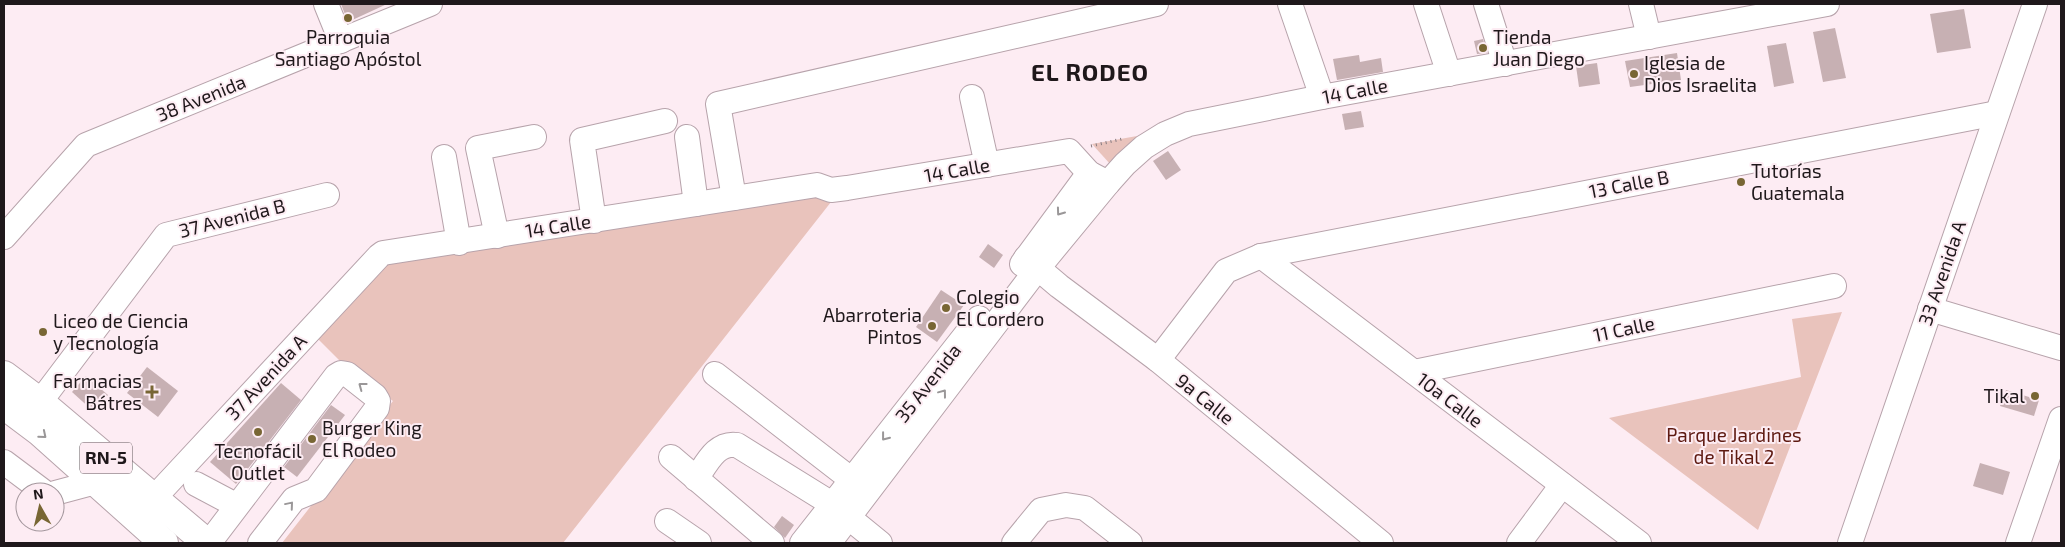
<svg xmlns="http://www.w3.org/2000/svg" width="2065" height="547" viewBox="0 0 2065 547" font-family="'Exo 2',sans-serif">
<rect width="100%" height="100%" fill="#fdecf3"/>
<!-- green -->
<g fill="#e9c3bc">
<path d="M1154 133 1111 165 1092 144Z"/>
<path d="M813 191 831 202 563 543H282L393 401 341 362 315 336 384 262Z"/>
<path d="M1842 312 1758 530 1609 418 1801 377 1792 319Z"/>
</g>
<!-- building -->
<g fill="#c7b0b3">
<path d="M341 4H387L348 22Z"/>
<path d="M1964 9 1971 48 1937 53 1930 14Z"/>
<path d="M1835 28 1846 78 1823 82 1813 32Z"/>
<path d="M1483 39 1487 53 1477 54 1474 41Z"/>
<path d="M1786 43 1794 83 1774 87 1767 46Z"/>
<path d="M1677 53 1681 80 1630 87 1625 61Z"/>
<path d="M1359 55 1360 62 1381 58 1383 72 1337 80 1333 59Z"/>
<path d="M1597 63 1600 84 1579 87 1576 66Z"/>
<path d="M1361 111 1364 127 1345 130 1342 114Z"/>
<path d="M1168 151 1181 170 1166 180 1153 161Z"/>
<path d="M988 244 1003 255 994 268 979 257Z"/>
<path d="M941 290 964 305 937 342 916 327Z"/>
<path d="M147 367 178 391 158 417 127 393Z"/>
<path d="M86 376 108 395 93 411 72 392Z"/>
<path d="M281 383 301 400 236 484 210 462Z"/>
<path d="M2006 390 2039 400 2034 416 2000 406Z"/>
<path d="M331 405 345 415 297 477 284 467Z"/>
<path d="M1980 463 2010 472 2003 495 1973 486Z"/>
<path d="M782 516 794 525 785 538 774 527Z"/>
</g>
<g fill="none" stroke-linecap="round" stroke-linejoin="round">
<!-- minor casing -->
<g stroke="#b7a3ab" stroke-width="26">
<g id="minor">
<path d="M326 4 341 41"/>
<path d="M1290 4 1322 97"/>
<path d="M1426 4 1449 74"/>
<path d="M1486 4 1505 64"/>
<path d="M1641 4 1649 37"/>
<path d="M972 97 987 165"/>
<path d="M687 137 696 204"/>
<path d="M444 157 459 243"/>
<path d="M734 198 718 104 1156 4"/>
<path d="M594 221 582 140 665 121"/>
<path d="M497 236 478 148 534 137"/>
<path d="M4 237 86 145 430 4"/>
<path d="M1261 256 1639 543"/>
<path d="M1026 258 1059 286 1158 360 1381 543"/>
<path d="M1022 264 1089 173"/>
<path d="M1930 309 2061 348"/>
<path d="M1158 360 1226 271 1261 256 1997 113"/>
<path d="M1414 372 1834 286"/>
<path d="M715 374 852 480"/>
<path d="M40 402 166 235 327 195"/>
<path d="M671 457 772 543"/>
<path d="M4 462 44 492"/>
<path d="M696 479C707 463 716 442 737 445L832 504 880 543"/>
<path d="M196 484 230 502"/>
<path d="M55 493 96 482"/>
<path d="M154 498 379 256 383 253 817 185 831 190 847 188 1069 151 1089 173 1108 183"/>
<path d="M667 521 699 543"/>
<path d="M209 543 336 376 341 373 347 374 375 396 378 401 377 408 316 490 294 499 260 543"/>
<path d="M802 543 979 318"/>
<path d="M829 543 1038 268 1108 183 1125 164 1144 147 1165 134 1189 124 1322 97 1827 4"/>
<path d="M1014 543 1041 510 1066 505 1085 508 1130 543"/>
<path d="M1519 543 1562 485"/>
<path d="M1850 543 2035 4"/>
<path d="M2018 543 2061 419"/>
</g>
</g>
<!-- major casing -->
<g stroke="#b7a3ab" stroke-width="30">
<g id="major">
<path d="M4 375 40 402 207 543"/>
<path d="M4 405 40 432 164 543"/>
</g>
</g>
<!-- path -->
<path stroke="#867b80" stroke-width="3" stroke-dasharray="1 4" stroke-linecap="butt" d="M1091 146 1122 139"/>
<!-- minor -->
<use href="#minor" stroke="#fff" stroke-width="24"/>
<!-- major -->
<use href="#major" stroke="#fff" stroke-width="28"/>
</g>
<!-- one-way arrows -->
<defs><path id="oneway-chevron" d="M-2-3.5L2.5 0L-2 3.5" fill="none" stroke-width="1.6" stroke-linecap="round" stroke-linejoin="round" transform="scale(1.25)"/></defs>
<g stroke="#9a9798">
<use href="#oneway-chevron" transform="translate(1060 212) rotate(126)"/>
<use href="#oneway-chevron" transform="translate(362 386) rotate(-143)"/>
<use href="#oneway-chevron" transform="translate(943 393) rotate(-53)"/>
<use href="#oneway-chevron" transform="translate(43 435) rotate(40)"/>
<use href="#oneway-chevron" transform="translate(885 437) rotate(128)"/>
<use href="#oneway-chevron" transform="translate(290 505) rotate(-50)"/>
</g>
<!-- markers -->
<g fill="#786634" stroke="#fdecf3" stroke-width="2">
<circle cx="348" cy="18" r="5"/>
<circle cx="1483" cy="48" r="5"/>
<circle cx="1634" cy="74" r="5"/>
<circle cx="1741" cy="182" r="5"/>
<circle cx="946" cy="308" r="5"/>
<circle cx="932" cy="326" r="5"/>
<circle cx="43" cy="332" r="5"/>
<path d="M149.5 384.5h5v5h5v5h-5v5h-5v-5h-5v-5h5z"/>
<circle cx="2035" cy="396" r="5"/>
<circle cx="258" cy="432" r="5"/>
<circle cx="312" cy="439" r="5"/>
</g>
<g text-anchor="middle" stroke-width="4" stroke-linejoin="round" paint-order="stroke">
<!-- shield labels -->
<rect fill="#fdecf3" stroke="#62585c" stroke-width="1" x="80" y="442.5" width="52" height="31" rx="4"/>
<g font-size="18" font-weight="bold" fill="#1f181b">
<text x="106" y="464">RN-5</text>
</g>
<!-- poi labels -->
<g font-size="19" fill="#1f181b" stroke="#fdecf3" text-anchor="start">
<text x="348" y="44" text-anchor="middle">Parroquia<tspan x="348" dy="22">Santiago Apóstol</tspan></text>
<text x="1493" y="44">Tienda<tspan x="1493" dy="22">Juan Diego</tspan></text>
<text x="1644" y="70">Iglesia de<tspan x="1644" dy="22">Dios Israelita</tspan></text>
<text x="1751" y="178">Tutorías<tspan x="1751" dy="22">Guatemala</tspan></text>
<text x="956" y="304">Colegio<tspan x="956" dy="22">El Cordero</tspan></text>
<text x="922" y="322" text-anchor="end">Abarroteria<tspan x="922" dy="22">Pintos</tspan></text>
<text x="53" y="328">Liceo de Ciencia<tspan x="53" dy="22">y Tecnología</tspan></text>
<text x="142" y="388" text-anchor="end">Farmacias<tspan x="142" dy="22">Bátres</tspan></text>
<text x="2025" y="403" text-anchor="end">Tikal</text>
<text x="322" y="435">Burger King<tspan x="322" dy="22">El Rodeo</tspan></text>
<text x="258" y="458" text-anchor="middle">Tecnofácil<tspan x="258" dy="22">Outlet</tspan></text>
</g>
<!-- street labels -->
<g font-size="19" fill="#1f181b" stroke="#fdecf3">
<text transform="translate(1355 91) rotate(-11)" y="7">14 Calle</text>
<text transform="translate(201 98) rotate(-22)" y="7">38 Avenida</text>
<text transform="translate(957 170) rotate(-10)" y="7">14 Calle</text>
<text transform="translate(1629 184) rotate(-11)" y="7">13 Calle B</text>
<text transform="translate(232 218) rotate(-14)" y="7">37 Avenida B</text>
<text transform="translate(558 226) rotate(-9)" y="7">14 Calle</text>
<text transform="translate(1942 273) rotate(-71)" y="7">33 Avenida A</text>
<text transform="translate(1624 329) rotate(-12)" y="7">11 Calle</text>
<text transform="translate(266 377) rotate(-47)" y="7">37 Avenida A</text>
<text transform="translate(928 383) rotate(-52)" y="7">35 Avenida</text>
<text transform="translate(1205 399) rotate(39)" y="7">9a Calle</text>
<text transform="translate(1450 400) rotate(37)" y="7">10a Calle</text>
</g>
<!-- park labels -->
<g font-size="19" fill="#5e1a11" stroke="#fdecf3">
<text x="1734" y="442">Parque Jardines<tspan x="1734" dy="22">de Tikal 2</tspan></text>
</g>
<!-- district labels -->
<g font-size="24" font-weight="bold" letter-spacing="1" fill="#1f181b" stroke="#fdecf3">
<text x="1090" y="81">EL RODEO</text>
</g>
</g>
<!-- border -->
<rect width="2065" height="547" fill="none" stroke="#1f181b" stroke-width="10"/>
<!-- north arrow -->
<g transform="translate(40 507) rotate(352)"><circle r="24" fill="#fdecf3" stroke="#a4979d"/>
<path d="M0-4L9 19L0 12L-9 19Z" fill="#786634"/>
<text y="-8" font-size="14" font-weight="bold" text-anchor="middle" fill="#1f181b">N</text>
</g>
</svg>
